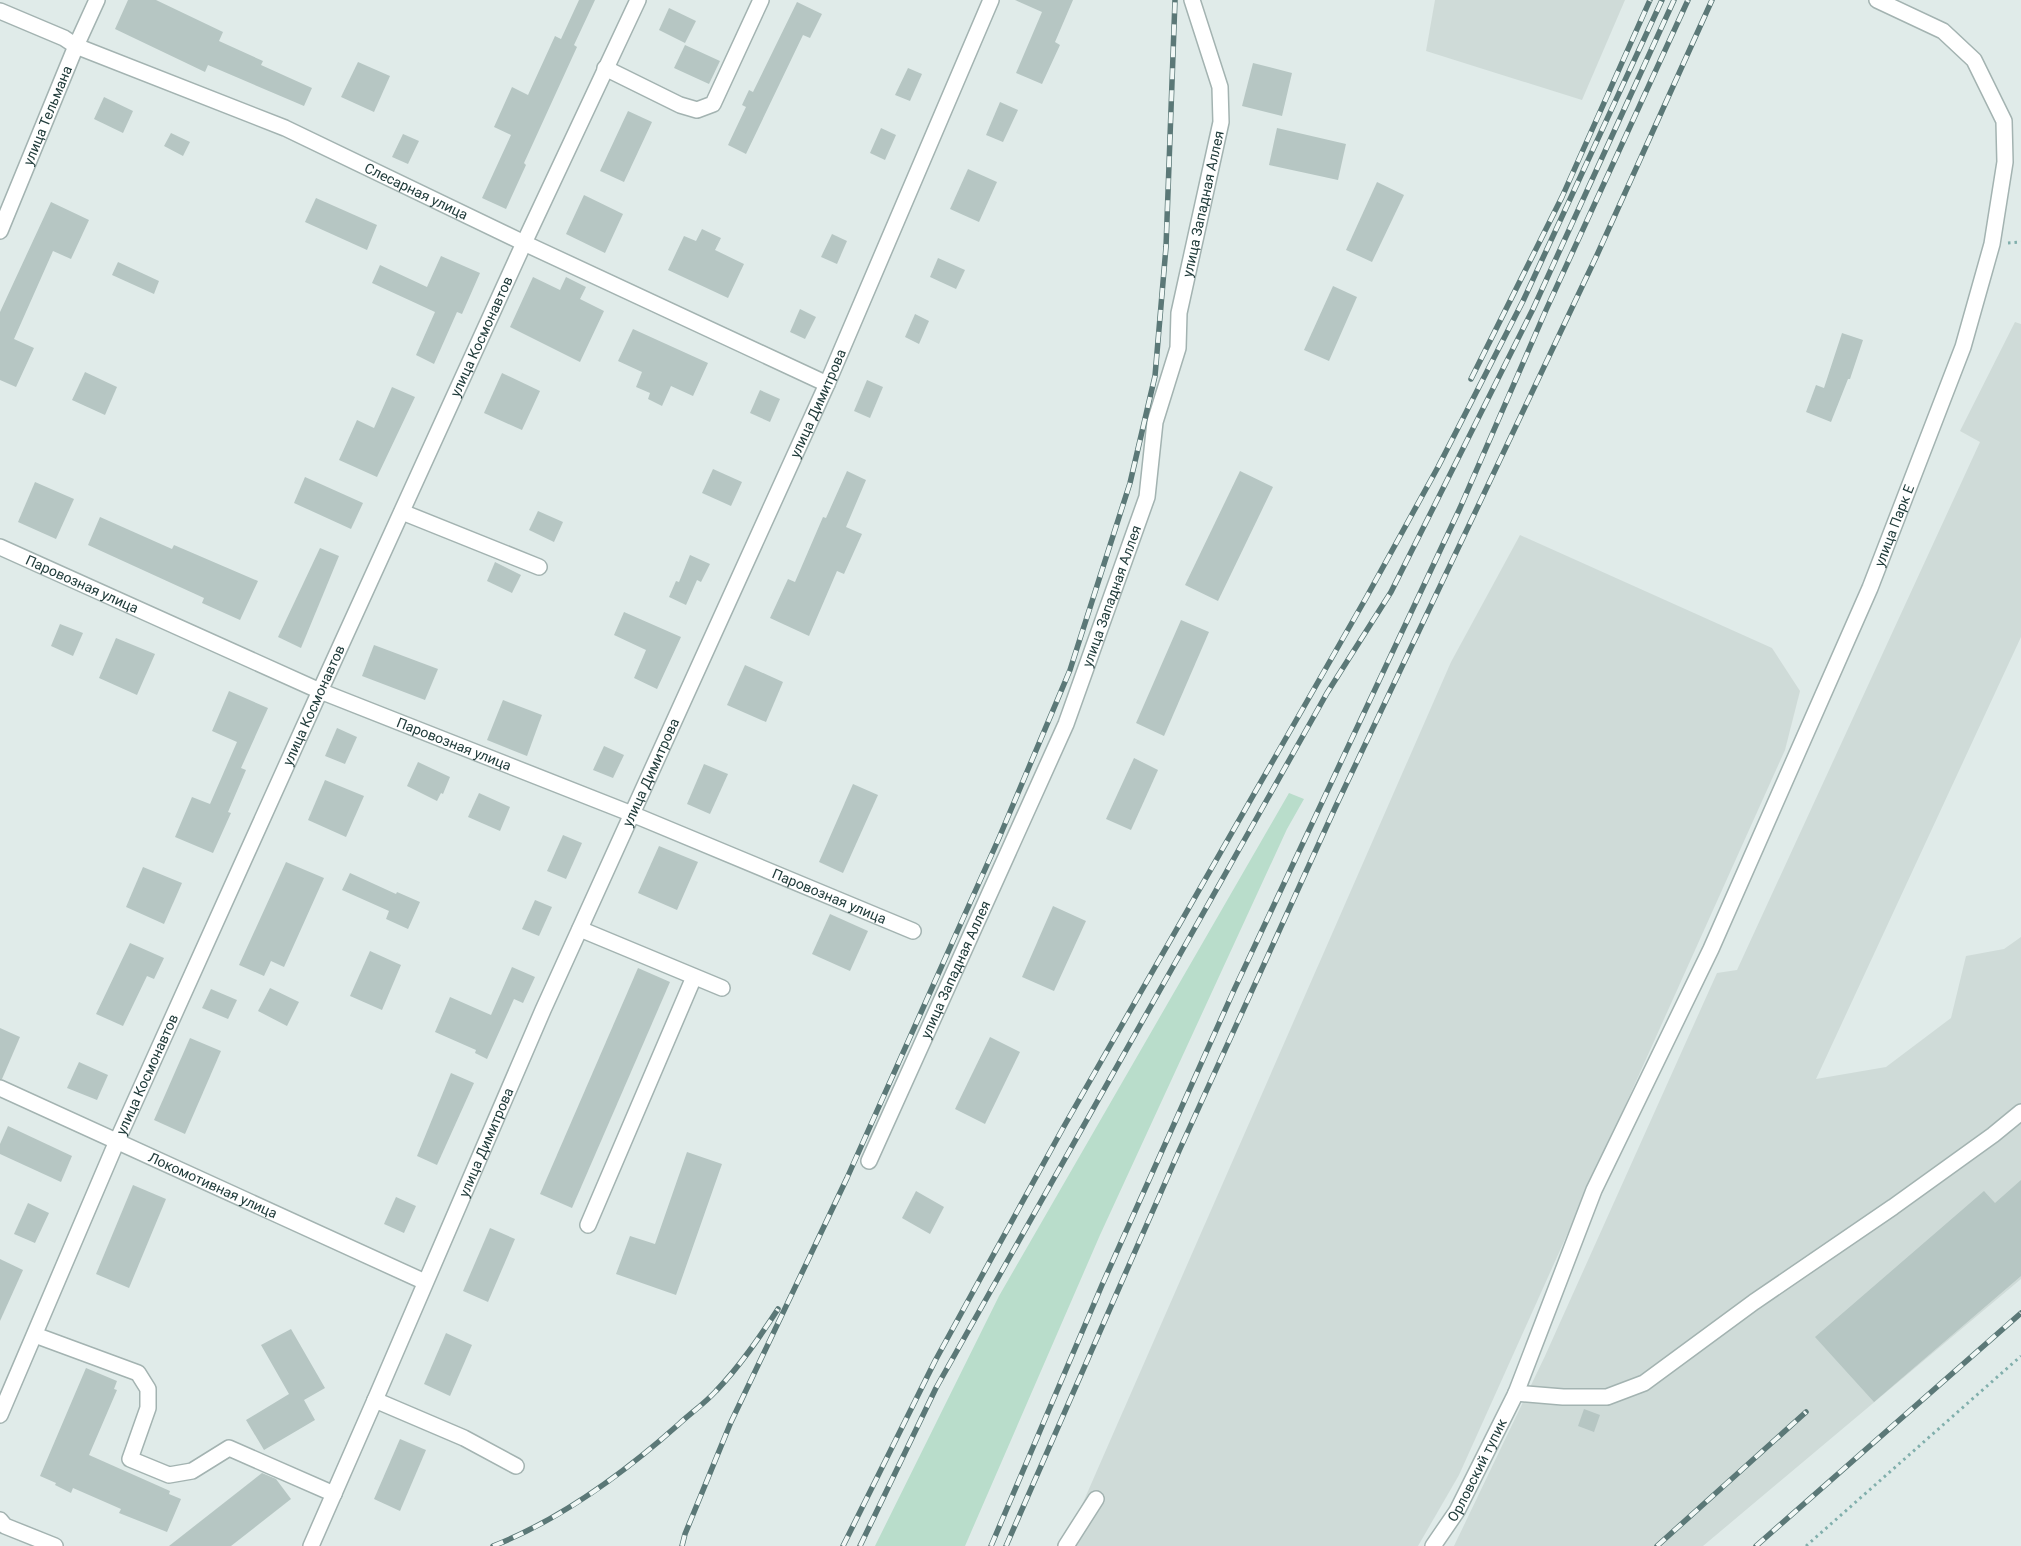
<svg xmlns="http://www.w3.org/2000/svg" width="2021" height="1546" viewBox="0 0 2021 1546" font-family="Roboto,sans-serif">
<rect width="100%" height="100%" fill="#e0ebe9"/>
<!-- built -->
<g fill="#cfdbd8">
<path d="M1435 0H1625L1582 100 1426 51Z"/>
<path d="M2015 322 2021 324V637L1816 1079 1886 1067 1951 1018 1966 956 2004 949 2021 937V1279L1703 1546H1454L1545 1356 1717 973 1737 970 1980 442 1960 431Z"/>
<path d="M1520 535 1772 648 1800 691 1785 750 1459 1475 1418 1546H1064L1451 662Z"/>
</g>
<!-- green -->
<path fill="#b9ddcb" d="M1289 793 1304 799 1287 829 1100 1235 965 1546H875L999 1296Z"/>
<!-- building -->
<g fill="#b6c6c3">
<path d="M128 0H156L223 32 219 41 263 61 261 65 312 88 304 106 208 65 205 72 115 29Z"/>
<path d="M579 0H595L574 45 577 47 524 163 526 165 506 209 482 198 511 135 494 127 512 87 528 95 555 36 561 39Z"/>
<path d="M1015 0H1073L1055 42 1060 45 1042 84 1016 73 1042 12Z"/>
<path d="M797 2 822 14 810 38 803 35 746 154 728 145 746 107 742 105 749 90 753 92Z"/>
<path d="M669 8 696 21 685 43 659 30Z"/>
<path d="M685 45 720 61 709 84 674 68Z"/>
<path d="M358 62 390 76 374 112 341 97Z"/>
<path d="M1253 63 1292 73 1282 116 1242 106Z"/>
<path d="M908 68 922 74 910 101 895 95Z"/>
<path d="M104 97 133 111 123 133 94 119Z"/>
<path d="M1000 102 1018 110 1003 142 986 135Z"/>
<path d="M628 111 652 122 624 182 600 171Z"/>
<path d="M881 128 896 135 885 160 870 153Z"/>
<path d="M1277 128 1346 144 1338 180 1269 165Z"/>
<path d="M171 133 190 142 183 156 164 146Z"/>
<path d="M403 134 419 141 408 164 392 157Z"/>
<path d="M968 169 997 182 979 222 950 209Z"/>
<path d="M1377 182 1404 195 1372 262 1346 250Z"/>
<path d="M584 195 623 214 605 253 566 234Z"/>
<path d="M316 198 377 225 367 250 305 222Z"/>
<path d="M51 202 89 220 71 259 53 251 14 339 34 348 16 387 0 380V312Z"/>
<path d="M702 229 721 238 715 250 744 264 728 298 668 270 684 236 696 241Z"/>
<path d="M832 234 847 241 837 264 821 257Z"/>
<path d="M441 256 480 273 462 314 457 312 434 364 416 355 435 312 372 283 380 265 427 287Z"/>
<path d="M938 258 965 270 956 289 930 277Z"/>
<path d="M118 262 159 281 154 294 112 275Z"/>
<path d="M533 277 560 290 566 277 586 287 580 299 604 311 580 362 510 327Z"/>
<path d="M1333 286 1357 297 1329 361 1304 350Z"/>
<path d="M800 309 816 317 805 339 790 332Z"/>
<path d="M915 314 929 321 919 344 905 337Z"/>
<path d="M633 329 708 363 693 396 671 386 662 406 648 399 650 393 636 387 642 372 618 361Z"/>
<path d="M1842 333 1863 340 1850 379H1848L1831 422 1806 412 1816 385 1824 388Z"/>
<path d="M85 372 117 387 105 415 72 400Z"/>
<path d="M502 373 540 391 522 430 484 413Z"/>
<path d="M867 380 883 387 870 418 854 411Z"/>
<path d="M392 387 415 397 377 477 339 460 357 420 374 428Z"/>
<path d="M760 390 780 399 770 422 750 413Z"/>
<path d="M713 469 742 482 731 506 702 493Z"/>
<path d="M847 471 866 480 846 527 862 534 844 574 837 571 809 636 770 618 788 579 795 582 823 517 826 518Z"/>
<path d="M1240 471 1273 487 1218 601 1185 585Z"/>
<path d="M305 477 363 503 351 529 294 503Z"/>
<path d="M35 482 74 499 56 539 18 522Z"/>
<path d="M538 511 563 522 554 542 529 530Z"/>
<path d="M100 517 172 549 174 545 258 581 240 620 202 603 204 598 88 545Z"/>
<path d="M320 548 339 556 301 648 278 637Z"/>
<path d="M690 555 710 564 701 582 697 580 686 605 669 597 676 581 679 582Z"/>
<path d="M495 562 521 575 512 593 487 581Z"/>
<path d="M624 612 681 637 657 689 634 678 646 650 614 635Z"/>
<path d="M1181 620 1209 632 1164 736 1136 723Z"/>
<path d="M60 624 83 633 73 656 51 646Z"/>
<path d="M116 638 155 654 137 695 99 678Z"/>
<path d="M374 645 438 669 425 700 362 676Z"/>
<path d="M745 665 783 682 766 722 727 705Z"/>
<path d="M229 691 268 708 241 768 246 770 228 812 231 813 213 853 175 837 192 797 210 804 237 742 212 731Z"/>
<path d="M503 700 542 715 527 756 487 740Z"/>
<path d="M337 728 357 737 345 764 325 756Z"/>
<path d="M604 746 624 755 613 778 593 770Z"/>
<path d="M1134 758 1158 770 1131 830 1106 819Z"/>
<path d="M418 762 450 777 443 794 441 793 437 801 407 786Z"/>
<path d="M704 764 728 774 710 814 687 804Z"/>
<path d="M325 780 364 796 346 837 308 820Z"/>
<path d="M853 784 878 795 843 873 819 862Z"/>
<path d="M479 793 510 807 500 831 468 817Z"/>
<path d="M563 835 582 843 566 879 547 871Z"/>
<path d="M659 846 698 862 677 910 638 893Z"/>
<path d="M286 862 324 878 284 967 271 961 264 976 239 965Z"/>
<path d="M143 867 182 883 164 924 126 907Z"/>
<path d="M350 873 396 894 397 892 420 902 408 929 386 919 389 911 342 890Z"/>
<path d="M535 900 552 907 539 936 522 929Z"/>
<path d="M1053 906 1086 921 1054 991 1022 977Z"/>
<path d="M830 914 868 931 850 971 812 954Z"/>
<path d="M130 943 164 958 154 979 147 976 123 1026 96 1014Z"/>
<path d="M370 951 401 965 382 1010 350 996Z"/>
<path d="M512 967 535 977 523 1003 514 999 487 1059 475 1053 476 1050 435 1032 450 997 491 1015Z"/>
<path d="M638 968 670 982 572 1208 540 1194Z"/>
<path d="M270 988 299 1002 287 1026 258 1011Z"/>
<path d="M211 989 237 1000 228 1019 202 1008Z"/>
<path d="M0 1028 20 1037 2 1079H0Z"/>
<path d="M990 1037 1020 1052 985 1124 955 1109Z"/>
<path d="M190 1038 221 1051 185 1134 154 1120Z"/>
<path d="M79 1062 108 1075 97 1100 67 1088Z"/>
<path d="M451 1073 474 1083 437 1165 417 1156Z"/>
<path d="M8 1126 72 1156 61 1182 0 1154V1144Z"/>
<path d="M687 1152 722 1164 676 1295 616 1274 630 1236 655 1244Z"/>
<path d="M2021 1180V1276L1874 1402 1815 1337 1984 1191 1995 1203Z"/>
<path d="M133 1185 166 1199 129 1288 96 1274Z"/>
<path d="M916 1191 944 1207 930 1234 902 1218Z"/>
<path d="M396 1197 416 1206 404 1233 384 1224Z"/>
<path d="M28 1203 49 1213 35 1243 14 1234Z"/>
<path d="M490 1228 515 1239 488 1302 463 1291Z"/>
<path d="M0 1259 23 1270 0 1321Z"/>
<path d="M291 1329 325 1388 304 1400 315 1420 264 1450 246 1420 289 1394 261 1345Z"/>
<path d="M446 1333 472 1345 450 1396 424 1384Z"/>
<path d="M86 1368 117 1381 114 1389 117 1390 89 1455 170 1491 169 1494 181 1499 167 1532 119 1513 121 1509 73 1488 71 1493 55 1485 56 1483 40 1476Z"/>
<path d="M1584 1409 1600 1415 1594 1432 1578 1426Z"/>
<path d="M400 1439 426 1450 400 1511 374 1499Z"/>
<path d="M262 1473 276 1479 291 1499 231 1546H169Z"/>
</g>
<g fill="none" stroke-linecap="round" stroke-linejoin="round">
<!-- minor casing -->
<g stroke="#a3b3b1" stroke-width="18">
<g id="minor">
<path id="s1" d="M0 11 64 38 76 46 285 128 524 243 827 384"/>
<path d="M605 68 680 105 697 110 713 104 761 0"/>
<path id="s2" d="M0 231 76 46 97 0"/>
<path d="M402 512 539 567"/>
<path id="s3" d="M0 547 320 691 632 814 913 931"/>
<path d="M580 929 722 988"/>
<path id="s4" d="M0 1088 425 1282"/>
<path id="s5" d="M869 1161 1066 724 1147 497 1155 422 1178 348 1179 313 1221 122 1220 87 1192 0"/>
<path d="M588 1225 694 977"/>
<path d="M35 1335 138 1373 148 1389V1408L130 1459 169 1475 192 1471 229 1448 334 1494"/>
<path d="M1516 1393 1563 1397H1607L1644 1383 1754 1302 1893 1207 1993 1135 2021 1112"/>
<path d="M375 1400 464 1438 516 1466"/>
<path id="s6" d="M0 1415 117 1141 320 691 524 243 638 0"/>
<path d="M0 1520 5 1526 55 1546"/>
<path id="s7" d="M311 1546 375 1400 543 1010 827 384 991 0"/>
<path d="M1066 1546 1096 1499"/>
<path id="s8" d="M1433 1546 1457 1511 1516 1393 1594 1190 1711 949 1870 588 1963 347 1992 244 2005 162 2004 121 1974 60 1943 31 1877 0"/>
</g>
</g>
<!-- path -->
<g stroke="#81afac" stroke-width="3" stroke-dasharray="2.5 4" stroke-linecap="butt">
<path d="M2008 243 2021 242"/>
<path d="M1806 1546 2021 1356"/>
</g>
<!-- minor -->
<use href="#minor" stroke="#fff" stroke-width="15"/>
<!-- rail casing -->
<g stroke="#5b7877" stroke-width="5.5">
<g id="rail">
<path d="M1471 379 1562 197 1650 0"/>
<path d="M493 1546C562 1519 624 1473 679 1424 691 1413 705 1403 716 1391 740 1366 759 1338 778 1309"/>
<path d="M682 1546 685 1534 731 1422 847 1178 999 838 1070 670 1130 483 1155 376 1166 247 1175 0"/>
<path d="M843 1546 935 1361 1063 1128 1366 598 1438 467 1523 301 1662 0"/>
<path d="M860 1546 936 1388 1327 693 1391 592 1533 309 1674 0"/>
<path d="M991 1546 1102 1285 1234 990 1460 508 1546 310 1688 0"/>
<path d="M1006 1546 1179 1151 1335 808 1597 255 1712 0"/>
<path d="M1657 1546 1806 1412"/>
<path d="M1756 1546 2021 1313"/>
</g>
</g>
<!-- rail -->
<use href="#rail" stroke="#f1f8f6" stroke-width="4" stroke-dasharray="11" stroke-linecap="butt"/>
</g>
<g text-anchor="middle" stroke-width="4.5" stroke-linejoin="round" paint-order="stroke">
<!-- street labels -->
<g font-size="14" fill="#213c3b" stroke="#f1f8f6">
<text dy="5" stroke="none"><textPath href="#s2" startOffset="125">улица Тельмана</textPath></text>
<text dy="5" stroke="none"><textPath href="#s1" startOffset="454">Слесарная улица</textPath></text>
<text dy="5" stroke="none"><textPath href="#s5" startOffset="1020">улица Западная Аллея</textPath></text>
<text dy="5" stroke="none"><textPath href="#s6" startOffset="1181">улица Космонавтов</textPath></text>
<text dy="5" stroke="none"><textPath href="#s7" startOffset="1250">улица Димитрова</textPath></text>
<text dy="5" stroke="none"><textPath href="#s8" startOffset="1121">улица Парк Е</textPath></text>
<text dy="5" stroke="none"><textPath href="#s3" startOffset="90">Паровозная улица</textPath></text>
<text dy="5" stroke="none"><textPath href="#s5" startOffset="615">улица Западная Аллея</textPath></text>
<text dy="5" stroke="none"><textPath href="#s6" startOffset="776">улица Космонавтов</textPath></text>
<text dy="5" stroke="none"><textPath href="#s3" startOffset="495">Паровозная улица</textPath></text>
<text dy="5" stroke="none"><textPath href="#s7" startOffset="845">улица Димитрова</textPath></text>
<text dy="5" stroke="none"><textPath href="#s3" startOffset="900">Паровозная улица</textPath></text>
<text dy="5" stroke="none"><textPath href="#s5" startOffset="210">улица Западная Аллея</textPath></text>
<text dy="5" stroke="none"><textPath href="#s6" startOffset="371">улица Космонавтов</textPath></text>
<text dy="5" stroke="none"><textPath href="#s7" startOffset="440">улица Димитрова</textPath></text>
<text dy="5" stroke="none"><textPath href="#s4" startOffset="234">Локомотивная улица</textPath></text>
<text dy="5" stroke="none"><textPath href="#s8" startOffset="88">Орловский тупик</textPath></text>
</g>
</g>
</svg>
